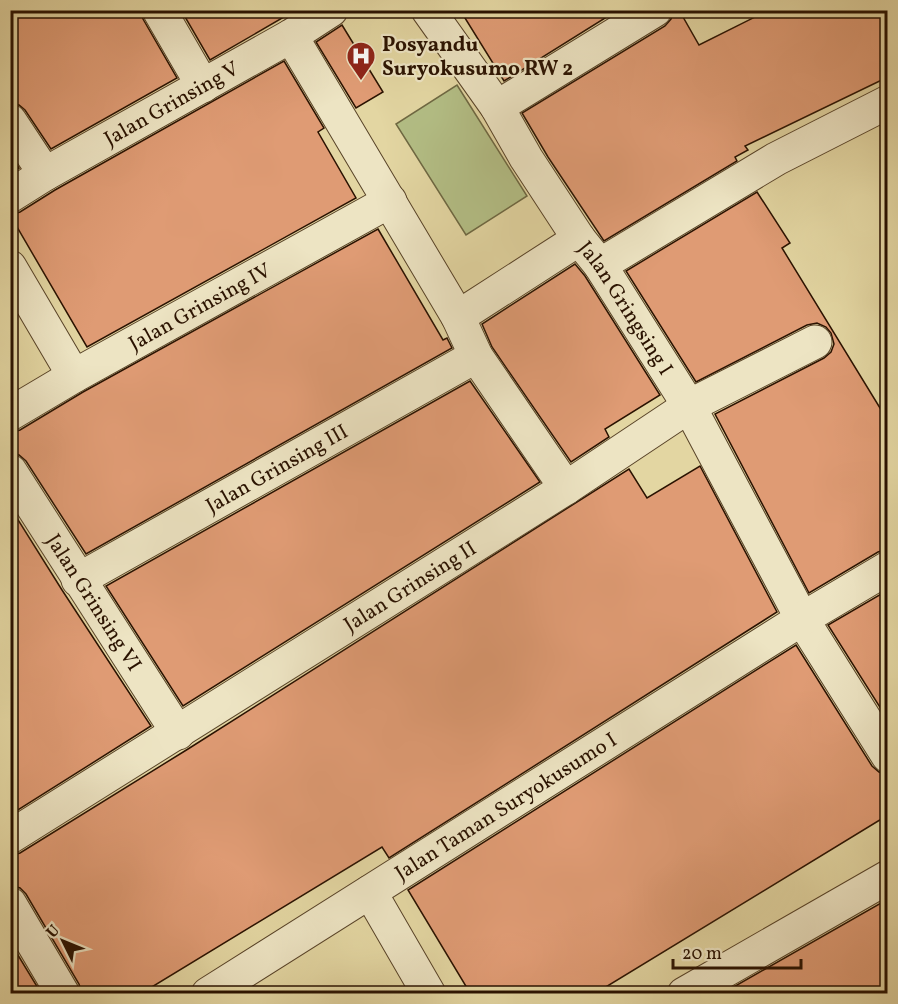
<svg xmlns="http://www.w3.org/2000/svg" width="898" height="1004" viewBox="0 0 898 1004" font-family="Vollkorn,serif">
<rect width="100%" height="100%" fill="#e3d6a2"/>
<filter id="stains"><feTurbulence type="fractalNoise" baseFrequency=".00333" numOctaves="4"/><feColorMatrix values="0 0 0 0 .2 0 0 0 0 .09 0 0 0 0 .02 0 0 0 .5 -.17"/></filter>
<radialGradient id="worn" r=".72"><stop offset=".6" stop-color="#630" stop-opacity="0"/><stop offset="1" stop-color="#630" stop-opacity=".3"/></radialGradient>
<!-- green -->
<path fill="#b3be85" stroke="#6e6842" stroke-width="1.5" d="M457 85 527 196 466 235 396 124Z"/>
<!-- building -->
<g fill="#df9b74" stroke="#2a1200" stroke-width="1.5">
<path d="M10 10H140L143 19 177 78 51 149 25 110 19 105 10 103Z"/>
<path d="M181 10H296L210 60Z"/>
<path d="M460 10H618L504 81Z"/>
<path d="M674 10H679L699 45 769 10H888V77L745 146 748 150 735 157 737 161 604 241 548 157 522 113 665 26 671 19Z"/>
<path d="M342 25 383 92 356 108 316 42Z"/>
<path d="M284 61 324 128 318 132 356 198 87 347 10 215 20 212 55 190Z"/>
<path d="M10 156 19 168 10 174Z"/>
<path d="M757 192 790 243 782 248 888 421V549L878 552 809 593 715 414 824 358 831 352 834 344 831 333 826 327 817 323 807 325 696 382 626 271Z"/>
<path d="M378 229 443 340 447 338 452 348 86 554 26 461 19 455 10 452V433L20 430 83 392Z"/>
<path d="M575 264 585 276 660 395 605 429 609 437 571 462 492 347 482 324Z"/>
<path d="M470 381 540 482 183 706 106 586Z"/>
<path d="M700 466 777 612 389 858 382 847 142 993H82L79 984 26 894 20 888 10 885V856L20 853 188 749 629 469 647 498Z"/>
<path d="M10 507 62 590 151 726 10 815Z"/>
<path d="M888 590V720L828 625Z"/>
<path d="M796 645 872 766 879 772 888 775V815L596 993H470L408 890Z"/>
<path d="M888 899V993H723Z"/>
<path d="M10 942 41 993H10Z"/>
</g>
<g fill="none" stroke-linecap="round" stroke-linejoin="round">
<!-- minor casing -->
<g stroke="#584328" stroke-width="35">
<g id="minor">
<path d="M159 10 203 86"/>
<path id="s1" d="M428 10 497 107 526 158 579 239 600 265 689 406 802 619 888 756"/>
<path d="M291 36 458 317 476 356 566 488"/>
<path d="M497 107 655 10"/>
<path d="M10 121 45 174"/>
<path id="s2" d="M10 196 45 174 291 36 331 10"/>
<path d="M600 265 776 159 888 102"/>
<path d="M10 267 74 376"/>
<path d="M458 317 579 239"/>
<path id="s3" d="M10 414 74 376 390 201"/>
<path id="s4" d="M10 471 178 733"/>
<path id="s5" d="M78 580 476 356"/>
<path id="s6" d="M10 837 566 488 689 406 815 342"/>
<path d="M370 892 429 994"/>
<path d="M10 904 63 994"/>
<path id="s7" d="M208 994 802 619 888 568"/>
<path d="M684 994 888 877"/>
</g>
</g>
<!-- minor -->
<use href="#minor" stroke="#ede4c3" stroke-width="33"/>
</g>
<!-- icons -->
<defs>
<g id="hospital-pin" transform="scale(1.5)"><path d="M0 17L-7.5 6A9.5 9.5 0 1 1 7.5 6Z" fill="#8f2418" stroke="#ede4c3"/><path d="M-5-5h3v3.5h4V-5h3V5h-3V1.5h-4V5h-3Z" fill="#fff"/></g>
</defs>
<g fill-rule="evenodd">
<use href="#hospital-pin" x="361" y="56"/>
</g>
<g text-anchor="middle" stroke-width="4.5" stroke-linejoin="round" paint-order="stroke">
<!-- poi labels -->
<g font-size="21" font-weight="bold" fill="#2a1200" stroke="#ede4c3" text-anchor="start">
<text x="382" y="51">Posyandu<tspan x="382" dy="24">Suryokusumo RW 2</tspan></text>
</g>
<!-- street labels -->
<g font-size="21" fill="#2a1200" stroke="#ede4c3">
<text dy="7" stroke="none"><textPath href="#s2" startOffset="186">Jalan Grinsing V</textPath></text>
<text dy="7" stroke="none"><textPath href="#s3" startOffset="218">Jalan Grinsing IV</textPath></text>
<text dy="7" stroke="none"><textPath href="#s1" startOffset="358">Jalan Gringsing I</textPath></text>
<text dy="7" stroke="none"><textPath href="#s5" startOffset="228">Jalan Grinsing III</textPath></text>
<text dy="7" stroke="none"><textPath href="#s6" startOffset="472">Jalan Grinsing II</textPath></text>
<text dy="7" stroke="none"><textPath href="#s4" startOffset="156">Jalan Grinsing VI</textPath></text>
<text dy="7" stroke="none"><textPath href="#s7" startOffset="352">Jalan Taman Suryokusumo I</textPath></text>
</g>
</g>
<!-- margin -->
<rect width="898" height="1004" fill="none" stroke="#e3d6a2" stroke-width="36"/>
<rect x="12" y="12" width="874" height="980" fill="none" stroke="#2a1200" stroke-width="3"/>
<rect x="18" y="18" width="862" height="968" fill="none" stroke="#2a1200" stroke-width="1.5"/>
<!-- north arrow -->
<g transform="translate(63 941) rotate(313)" stroke="#ede4c3" stroke-width="4.5" paint-order="stroke">
<path d="M0-4.5L10 22L0 15L-10 22Z" fill="#2a1200"/>
<text y="-9" font-size="16" font-weight="bold" text-anchor="middle" fill="#2a1200">U</text>
</g>
<!-- scale -->
<path d="M673 959v9h128v-9" fill="none" stroke="#2a1200" stroke-width="3"/>
<text x="682" y="959" font-size="18" fill="#2a1200" stroke="#ede4c3" stroke-width="4.5" paint-order="stroke">20 m</text>
<rect width="100%" height="100%" filter="url(#stains)"/>
<rect width="100%" height="100%" fill="url(#worn)"/>
</svg>
